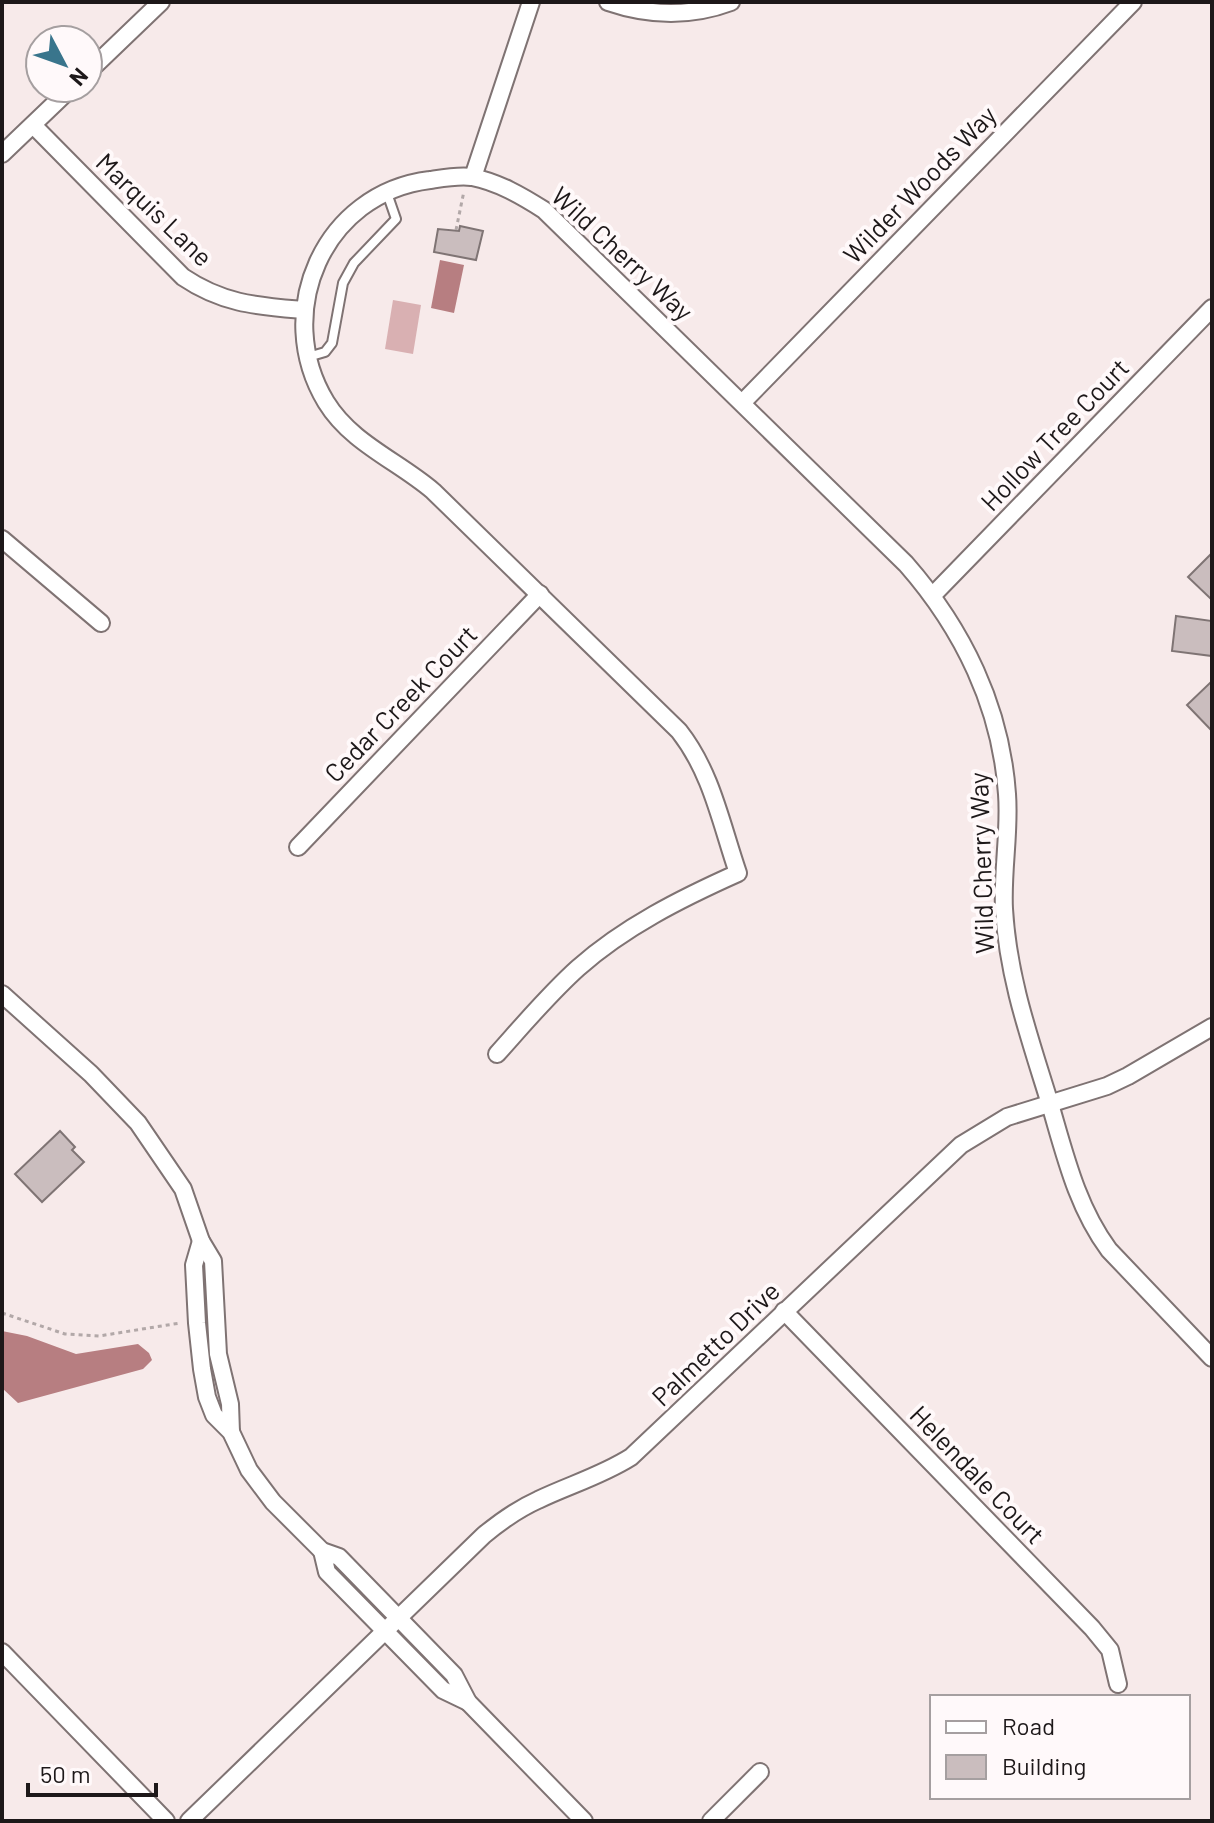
<svg xmlns="http://www.w3.org/2000/svg" width="1214" height="1823" viewBox="0 0 1214 1823" font-family="Barlow,sans-serif">
<rect width="100%" height="100%" fill="#f7eaea"/>
<!-- green -->
<path fill="#d9b0b2" d="M393 300 421 305 413 354 385 349Z"/>
<!-- water -->
<g fill="#b77e81">
<path d="M440 260 464 265 454 313 431 308Z"/>
<path d="M2 1331 27 1336 76 1354 138 1344 149 1353 152 1360 143 1369 18 1403 2 1388Z"/>
</g>
<!-- building -->
<g fill="#cabdbe" stroke="#7f7474" stroke-width="2">
<path d="M460 226 483 231 476 260 434 252 438 229 459 231Z"/>
<path d="M1212 553V600L1188 577Z"/>
<path d="M1176 616 1212 621V656L1172 651Z"/>
<path d="M1212 681V731L1187 705Z"/>
<path d="M60 1131 75 1147 72 1150 84 1162 42 1202 15 1174Z"/>
</g>
<g fill="none" stroke-linecap="round" stroke-linejoin="round">
<!-- service casing -->
<g stroke="#7f7373" stroke-width="12">
<path id="service" d="M308 357 325 352 332 343 343 283 354 263 396 219 387 193"/>
</g>
<!-- minor casing -->
<g stroke="#7f7373" stroke-width="20">
<g id="minor">
<path d="M608 2C649 16 691 17 731 2"/>
<path d="M88 72 161 2"/>
<path d="M33 125 183 277C223 304 257 306 303 310"/>
<path d="M2 154 71 88"/>
<path d="M473 177 531 2"/>
<path d="M743 402 1133 2"/>
<path d="M2 539 101 623"/>
<path d="M933 595 1212 308"/>
<path d="M298 847 540 594"/>
<path d="M2 994 91 1074 138 1123 183 1189 201 1241 213 1261 218 1354 230 1404 231 1432"/>
<path d="M497 1054C523 1025 549 994 578 968 624 927 682 898 738 873 721 824 712 773 679 731L433 491C398 461 351 443 326 402 272 313 323 193 430 180 443 178 459 175 472 177 498 182 522 196 544 210L906 564C963 629 1001 707 1007 794 1010 832 1002 871 1004 909 1008 978 1030 1039 1050 1104 1065 1155 1077 1207 1109 1250L1212 1358"/>
<path d="M201 1241 194 1265 197 1323 202 1369 207 1397 214 1415 231 1432 249 1470 273 1502 322 1551 339 1557 454 1675 468 1702 584 1821"/>
<path d="M784 1311 1092 1628 1110 1650 1118 1684"/>
<path d="M322 1551 327 1572 443 1690 468 1702"/>
<path d="M2 1652 166 1821"/>
<path d="M189 1821 484 1535C501 1521 518 1509 538 1500 569 1485 601 1476 631 1457L961 1145 1007 1117 1107 1086 1128 1076 1212 1027"/>
<path d="M711 1821 760 1772"/>
</g>
</g>
<!-- path -->
<g stroke="#b2a8a8" stroke-width="3" stroke-dasharray="4 4" stroke-linecap="butt">
<path d="M456 230 464 191"/>
<path d="M2 1313 65 1334 99 1336 180 1323"/>
</g>
<!-- service -->
<use href="#service" stroke="#fff" stroke-width="8"/>
<!-- minor -->
<use href="#minor" stroke="#fff" stroke-width="16"/>
</g>
<g text-anchor="middle" stroke-width="8" stroke-linejoin="round" paint-order="stroke">
<!-- street labels -->
<g font-size="26" fill="#1d1819" stroke="#fff9fa">
<text transform="translate(920 185) rotate(-46)" y="9">Wilder Woods Way</text>
<text transform="translate(154 210) rotate(44)" y="9">Marquis Lane</text>
<text transform="translate(622 254) rotate(43)" y="9">Wild Cherry Way</text>
<text transform="translate(1055 435) rotate(-46)" y="9">Hollow Tree Court</text>
<text transform="translate(401 704) rotate(-46)" y="9">Cedar Creek Court</text>
<text transform="translate(982 863) rotate(-92)" y="9">Wild Cherry Way</text>
<text transform="translate(716 1344) rotate(-44)" y="9">Palmetto Drive</text>
<text transform="translate(977 1475) rotate(46)" y="9">Helendale Court</text>
</g>
</g>
<!-- border -->
<rect width="1214" height="1823" fill="none" stroke="#1d1819" stroke-width="8"/>
<!-- legend -->
<rect x="930" y="1695" width="260" height="104" fill="#fff9fa" stroke="#a59fa0" stroke-width="2"/>
<rect x="946" y="1721" width="40" height="12" fill="#ffffff" stroke="#a59fa0" stroke-width="2"/>
<text x="1002" y="1735" font-size="24" fill="#1d1819">Road</text>
<rect x="946" y="1755" width="40" height="24" fill="#cabdbe" stroke="#a59fa0" stroke-width="2"/>
<text x="1002" y="1775" font-size="24" fill="#1d1819">Building</text>
<!-- north arrow -->
<g transform="translate(64 64) rotate(131)"><circle r="38" fill="#fff9fa" stroke="#a59fa0" stroke-width="2"/>
<path d="M0-6L14 30L0 20L-14 30Z" fill="#39758c"/>
<text y="-12" font-size="22" font-weight="bold" text-anchor="middle" fill="#1d1819">N</text>
</g>
<!-- scale -->
<path d="M28 1783v12h128v-12" fill="none" stroke="#1d1819" stroke-width="4"/>
<text x="40" y="1783" font-size="24" fill="#1d1819" stroke="#fff9fa" stroke-width="6" paint-order="stroke">50 m</text>
</svg>
